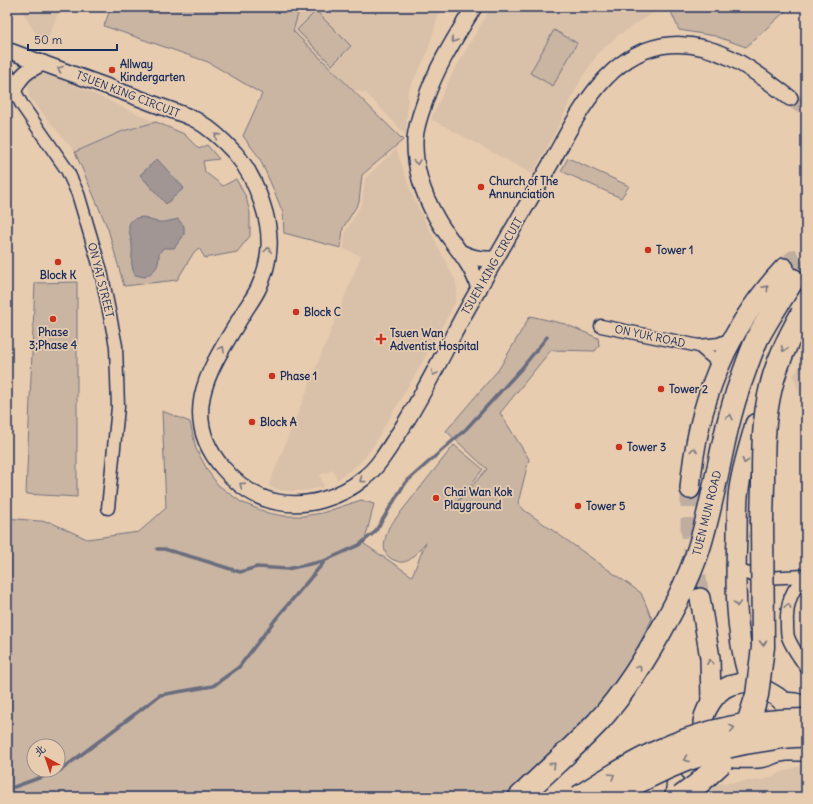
<svg xmlns="http://www.w3.org/2000/svg" width="813" height="804" viewBox="0 0 813 804" font-family="Delius,'LXGW WenKai TC',sans-serif">
<rect width="100%" height="100%" fill="#e8ccaf"/>
<filter id="ink" filterUnits="userSpaceOnUse"><feTurbulence type="fractalNoise" baseFrequency=".025" numOctaves="2"/><feDisplacementMap in="SourceGraphic" scale="8" xChannelSelector="R" yChannelSelector="G"/><feConvolveMatrix kernelMatrix="1 2 1 2 8 2 1 2 1" color-interpolation-filters="sRGB"/></filter>
<g filter="url(#ink)">
<!-- built -->
<g fill="#d9c0a9">
<path d="M22 7H60L45 46 32 28 23 12Z"/>
<path d="M264 7H441L426 56 408 91 406 135 366 93 316 81Z"/>
<path d="M491 7H657L658 10 620 34 599 52 581 79 553 137 532 174 431 119 452 74Z"/>
<path d="M31 75H51L156 122 123 131 75 152 29 97 28 81Z"/>
<path d="M396 149 413 197 456 282 457 289 455 303 415 375 373 446 365 457 356 466 337 480 333 470 320 475 324 487 302 491H287L272 488 269 486 270 482 361 256 344 249 345 232 362 203 365 178Z"/>
<path d="M806 356V410L793 376Z"/>
<path d="M806 766V797H725L707 788 712 784 763 780 796 767Z"/>
</g>
<!-- green -->
<g fill="#cab5a3" stroke="#727280" fill-rule="evenodd">
<path d="M111 7H300L293 31 403 140 362 175 359 202 343 228 341 248 284 233 283 213 272 186 259 157 243 136 262 94 208 62 104 26Z"/>
<path d="M669 7H790L746 47 715 36 679 30Z"/>
<path d="M316 11 351 46 332 65 297 30Z"/>
<path d="M554 30 577 43 553 86 530 73Z"/>
<path d="M156 122 184 134 199 149 207 145 219 159 203 161 205 172 223 186 236 179 246 197 250 213V236L237 252 205 258 199 248 194 252 177 280 124 286 108 229 75 152 123 131Z"/>
<path d="M568 158 629 186 621 198 561 171Z"/>
<path d="M77 282V497L26 494 35 283Z"/>
<path d="M530 316 565 324 598 338 599 346 595 351 551 350 500 413 529 459 518 503 524 510 641 593 652 619 632 658 599 706 507 797H7V518L50 522 87 539 139 532 166 508 162 411 190 422 196 449 208 471 218 485 241 502 253 507 268 513 284 516H303L322 513 361 500 374 504 364 544 412 576 426 542C421 547 416 556 409 560 405 562 400 563 397 561 379 556 384 541 389 527L454 445 483 469 455 505 487 469 446 431 499 369ZM34 746H58V770H34Z"/>
</g>
<!-- water -->
<g fill="#a19694" stroke="#6b6d7e">
<path d="M157 159 184 188 166 204 140 175Z"/>
<path d="M143 217C158 224 162 223 178 219L184 226V235L174 248H163L159 254C159 267 156 270 145 277L135 275C129 262 133 259 132 246 131 232 121 219 143 217Z"/>
</g>
<g fill="none" stroke-linecap="round" stroke-linejoin="round">
<!-- stream -->
<g stroke="#6b6d7e" stroke-width="3.5">
<path d="M157 549H164L199 559 240 572 257 567 287 569 324 561 359 545 375 532 405 483 466 429 521 369 547 337"/>
<path d="M14 787 61 770 160 695 213 686 239 667 275 620 324 562"/>
</g>
<!-- tertiary-tunnel -->
<path stroke="#bfad9f" stroke-width="15" stroke-dasharray="15 8" stroke-linecap="butt" d="M790 98 806 110"/>
<!-- primary-tunnel -->
<g stroke="#bfad9f" stroke-width="19" stroke-dasharray="19 10" stroke-linecap="butt">
<path d="M784 268 793 260 806 254"/>
<path d="M690 489V529L700 598"/>
</g>
<!-- motorway-tunnel -->
<path stroke="#bfad9f" stroke-width="22" stroke-dasharray="22 11" stroke-linecap="butt" d="M793 280 806 263"/>
<!-- minor casing -->
<g stroke="#1b2f5e" stroke-width="15">
<g id="minor">
<path d="M7 72 14 90 22 105 67 170 78 194 101 271 116 346 118 407 108 508"/>
<path d="M601 326 699 346 719 344 733 338"/>
<path d="M699 346 713 358 719 366"/>
<path d="M736 570 762 578 806 576"/>
<path d="M806 577C790 589 786 606 787 625 787 629 787 633 788 637 792 648 799 657 806 667"/>
</g>
</g>
<!-- tertiary casing -->
<g stroke="#1b2f5e" stroke-width="18">
<g id="tertiary">
<path d="M474 7C455 38 435 69 424 104 420 115 416 127 415 139 414 166 423 194 436 217 450 243 471 260 479 289"/>
<path d="M7 50C54 68 102 84 149 102 164 108 182 113 196 120 210 128 224 141 235 153 247 167 256 185 262 203 272 232 272 258 259 287 255 296 249 304 244 312 214 363 175 412 223 468 237 484 255 498 277 502 307 508 340 498 364 478 377 468 386 453 395 439 422 399 442 355 465 313 493 263 522 213 551 163 576 118 604 57 661 46 711 37 753 69 790 98"/>
<path d="M14 90C21 74 28 70 43 63"/>
<path d="M462 253C473 258 484 261 496 258"/>
<path d="M673 797 675 780"/>
</g>
</g>
<!-- primary casing -->
<g stroke="#1b2f5e" stroke-width="22">
<g id="primary">
<path d="M690 489C697 404 725 331 784 268"/>
<path d="M700 598 710 658 711 700"/>
<path d="M748 676C735 631 735 583 737 537 737 524 737 510 738 497 740 472 749 448 755 424"/>
<path d="M783 702 795 703 806 706"/>
<path d="M714 744C710 741 704 732 703 726 702 712 716 691 729 686 734 684 742 683 747 682"/>
<path d="M775 753 787 751H806"/>
<path d="M734 758C747 758 761 760 773 754 793 744 797 718 783 702 779 697 771 693 765 690"/>
</g>
</g>
<!-- motorway casing -->
<g stroke="#1b2f5e" stroke-width="25">
<g id="motorway">
<path d="M762 520 763 484"/>
<path d="M520 797C546 772 573 748 598 722 627 690 650 652 670 614 680 596 689 576 696 557 716 500 720 438 741 381 746 367 751 352 757 339 768 318 781 299 793 280"/>
</g>
</g>
<!-- minor -->
<use href="#minor" stroke="#e8ccaf" stroke-width="12"/>
<!-- tertiary -->
<use href="#tertiary" stroke="#e8ccaf" stroke-width="15"/>
<!-- primary -->
<use href="#primary" stroke="#e8ccaf" stroke-width="19"/>
<!-- motorway -->
<use href="#motorway" stroke="#e8ccaf" stroke-width="22"/>
<!-- motorway-bridge casing -->
<g stroke="#1b2f5e" stroke-width="25" stroke-linecap="butt">
<g id="motorway-bridge">
<path d="M763 484C763 452 763 419 771 387 777 361 789 337 802 314"/>
<path d="M750 717 757 695 763 647 762 520"/>
<path d="M579 797C605 780 632 763 661 750 706 730 757 720 806 720"/>
<path d="M611 797C659 769 708 747 763 740 777 738 792 735 806 736"/>
<path d="M681 797 697 785 721 763"/>
</g>
</g>
<!-- motorway-bridge -->
<use href="#motorway-bridge" stroke="#e8ccaf" stroke-width="22"/>
</g>
<!-- one-way arrows -->
<defs><path id="oneway-chevron" d="M-2-3.5L2.5 0L-2 3.5" fill="none" stroke-width="1.6" stroke-linecap="round" stroke-linejoin="round"/></defs>
<g stroke="#777682">
<use href="#oneway-chevron" transform="translate(454 40) rotate(120)"/>
<use href="#oneway-chevron" transform="translate(60 69) rotate(-160)"/>
<use href="#oneway-chevron" transform="translate(217 136) rotate(-139)"/>
<use href="#oneway-chevron" transform="translate(417 162) rotate(82)"/>
<use href="#oneway-chevron" transform="translate(268 250) rotate(-83)"/>
<use href="#oneway-chevron" transform="translate(766 288) rotate(-49)"/>
<use href="#oneway-chevron" transform="translate(222 349) rotate(-59)"/>
<use href="#oneway-chevron" transform="translate(784 349) rotate(113)"/>
<use href="#oneway-chevron" transform="translate(434 373) rotate(118)"/>
<use href="#oneway-chevron" transform="translate(730 417) rotate(-76)"/>
<use href="#oneway-chevron" transform="translate(694 450) rotate(-81)"/>
<use href="#oneway-chevron" transform="translate(745 461) rotate(106)"/>
<use href="#oneway-chevron" transform="translate(362 480) rotate(143)"/>
<use href="#oneway-chevron" transform="translate(242 485) rotate(-143)"/>
<use href="#oneway-chevron" transform="translate(737 604) rotate(88)"/>
<use href="#oneway-chevron" transform="translate(788 606) rotate(-77)"/>
<use href="#oneway-chevron" transform="translate(763 643) rotate(91)"/>
<use href="#oneway-chevron" transform="translate(710 662) rotate(-96)"/>
<use href="#oneway-chevron" transform="translate(639 668) rotate(-56)"/>
<use href="#oneway-chevron" transform="translate(732 728) rotate(-12)"/>
<use href="#oneway-chevron" transform="translate(686 759) rotate(158)"/>
<use href="#oneway-chevron" transform="translate(553 765) rotate(-43)"/>
<use href="#oneway-chevron" transform="translate(612 776) rotate(-31)"/>
</g>
</g>
<!-- markers -->
<g fill="#c8321e" stroke="#e8ccaf" stroke-width="1.5">
<circle cx="112" cy="70" r="4"/>
<circle cx="481" cy="187" r="4"/>
<circle cx="648" cy="250" r="4"/>
<circle cx="58" cy="262" r="4"/>
<circle cx="296" cy="312" r="4"/>
<circle cx="53" cy="319" r="4"/>
<path d="M379 333h4v4h4v4h-4v4h-4v-4h-4v-4h4z"/>
<circle cx="272" cy="376" r="4"/>
<circle cx="661" cy="389" r="4"/>
<circle cx="252" cy="422" r="4"/>
<circle cx="619" cy="447" r="4"/>
<circle cx="436" cy="498" r="4"/>
<circle cx="578" cy="506" r="4"/>
</g>
<g text-anchor="middle" stroke-width="3.5" stroke-linejoin="round" paint-order="stroke">
<!-- poi labels -->
<g font-size="11" font-weight="bold" fill="#1b2f5e" stroke="#e8ccaf" text-anchor="start">
<text x="120" y="68">Allway<tspan x="120" dy="13">Kindergarten</tspan></text>
<text x="489" y="185">Church of The<tspan x="489" dy="13">Annunciation</tspan></text>
<text x="656" y="254">Tower 1</text>
<text x="58" y="279" text-anchor="middle">Block K</text>
<text x="304" y="316">Block C</text>
<text x="53" y="336" text-anchor="middle">Phase<tspan x="53" dy="13">3;Phase 4</tspan></text>
<text x="390" y="337">Tsuen Wan<tspan x="390" dy="13">Adventist Hospital</tspan></text>
<text x="280" y="380">Phase 1</text>
<text x="669" y="393">Tower 2</text>
<text x="260" y="426">Block A</text>
<text x="627" y="451">Tower 3</text>
<text x="444" y="496">Chai Wan Kok<tspan x="444" dy="13">Playground</tspan></text>
<text x="586" y="510">Tower 5</text>
</g>
<!-- street labels -->
<g font-size="11" fill="#1b2f5e" stroke="#e8ccaf">
<text transform="translate(128 94) rotate(21)" y="4">TSUEN KING CIRCUIT</text>
<text transform="translate(492 266) rotate(-60)" y="4">TSUEN KING CIRCUIT</text>
<text transform="translate(101 280) rotate(76)" y="4">ON YAT STREET</text>
<text transform="translate(650 336) rotate(12)" y="4">ON YUK ROAD</text>
<text transform="translate(707 513) rotate(-76)" y="4">TUEN MUN ROAD</text>
</g>
</g>
<!-- margin -->
<rect width="813" height="804" fill="none" stroke="#e8ccaf" stroke-width="24"/>
<rect x="12" y="12" width="789" height="780" fill="none" stroke="#1b2f5e" stroke-width="1.5" filter="url(#ink)"/>
<!-- north arrow -->
<g transform="translate(46 758) rotate(320)"><circle r="19" fill="#e8ccaf" stroke="#968d8f"/>
<path d="M0-3L7 15L0 10L-7 15Z" fill="#c8321e"/>
<text y="-6" font-size="11" font-weight="bold" text-anchor="middle" fill="#1b2f5e">北</text>
</g>
<!-- scale -->
<path d="M28 44v6h89v-6" fill="none" stroke="#1b2f5e" stroke-width="2"/>
<text x="34" y="44" font-size="12" fill="#1b2f5e" stroke="#e8ccaf" stroke-width="3" paint-order="stroke">50 m</text>
</svg>
